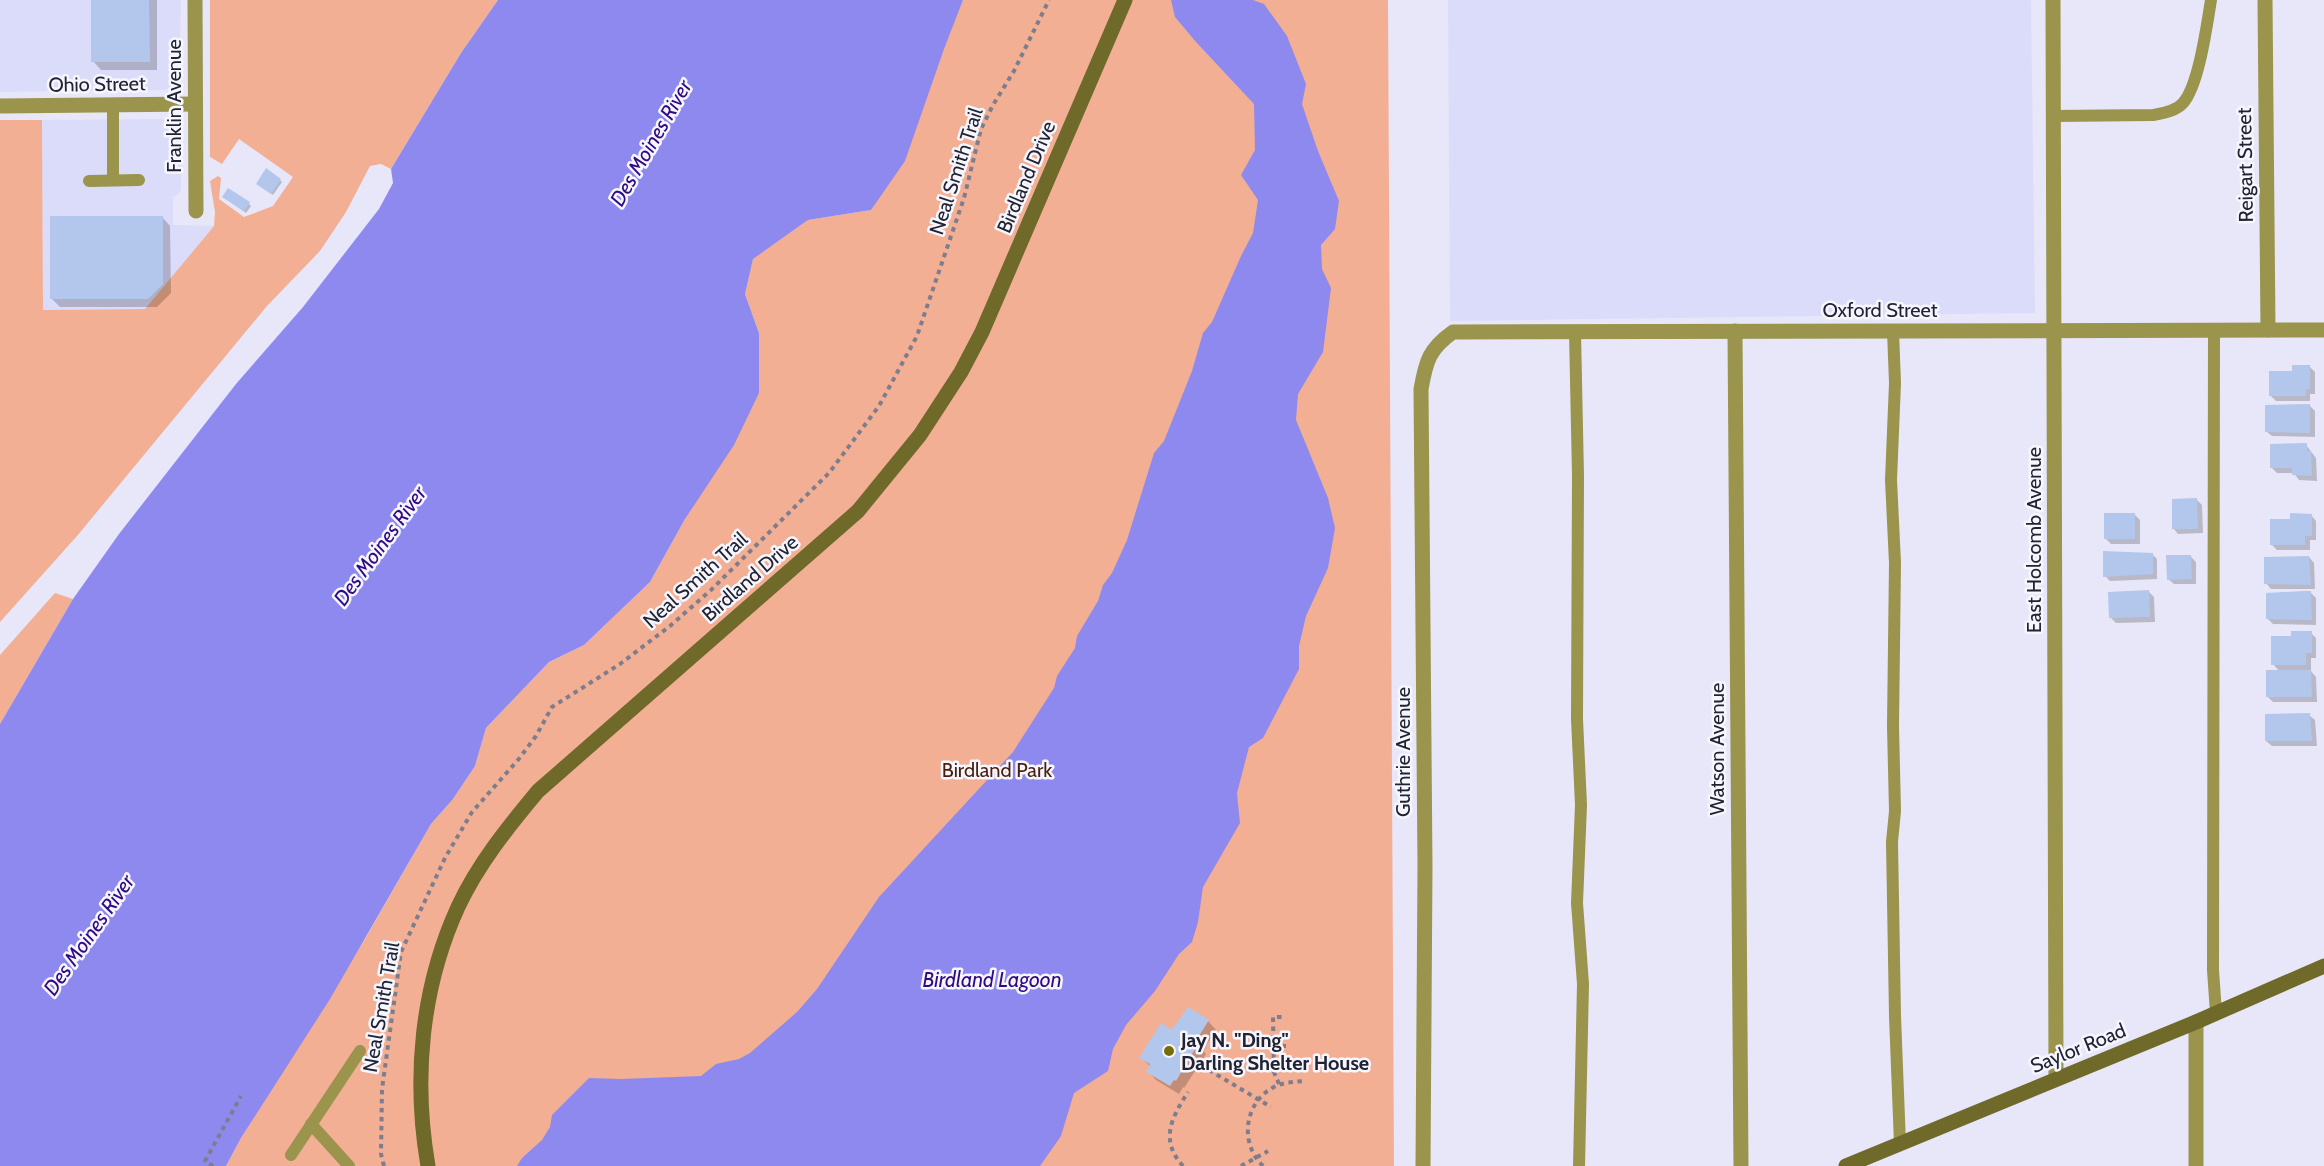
<svg xmlns="http://www.w3.org/2000/svg" width="2324" height="1166" viewBox="0 0 2324 1166" font-family="Cabin,sans-serif">
<rect width="100%" height="100%" fill="#e7e7f9"/>
<!-- built -->
<g fill="#dbdcfa">
<path d="M0 0H181L179 79 170 88 164 90 0 92Z"/>
<path d="M1448 0H2031L2035 313 1450 321Z"/>
<path d="M162 119 173 123 181 134V189L179 194 173 197V225L214 226 146 309 43 310 42 120Z"/>
</g>
<!-- green -->
<g fill="#f3af93">
<path d="M210 0H498L461 53 391 169 381 164 370 166 346 212 320 251 267 306 77 536 0 622V120H42L43 310 145 309 214 226 215 212 210 181 218 176 221 178 219 199 244 217 273 206 293 177 239 139 222 164 210 157Z"/>
<path d="M963 0H1388L1394 1166H226L241 1138 365 939 431 824 453 799 475 766 486 728 549 662 584 645 650 582 685 519 759 333 745 294 753 258 808 220 871 210Z"/>
<path d="M55 593 73 599 0 724V655Z"/>
</g>
<!-- water -->
<g fill="#8e89ee">
<path d="M498 0H963L944 49 905 161 871 210 808 220 753 259 745 294 759 333V393L734 445 685 519 650 582 584 645 549 662 486 728 475 766 453 799 431 824 330 999 241 1138 226 1166H0V724L73 599 119 534 236 384 303 307 379 209 393 183 391 169 461 53Z"/>
<path d="M1171 0H1253L1264 4 1287 36 1306 84 1302 104 1318 151 1339 201 1335 229 1321 245 1322 269 1331 288 1323 352 1298 394 1296 420 1328 498 1335 528 1328 568 1306 616 1299 646V669L1263 738 1249 747 1237 793 1240 823 1203 887 1198 922 1192 942 1179 954 1155 991 1126 1025 1113 1049 1108 1071 1074 1093 1061 1136 1040 1166H517L522 1158 542 1140 550 1127 552 1115 589 1078 621 1079 701 1076 716 1064 739 1059 750 1053 797 1012 817 989 879 897 1013 752 1054 688 1057 676 1075 648 1077 636 1098 601 1103 585 1112 573 1127 540 1154 453 1164 441 1192 371 1203 333 1212 322 1241 256 1253 233 1258 200 1241 175 1255 150 1254 104 1196 42 1175 17Z"/>
</g>
<!-- shadow -->
<g fill="#0003">
<path d="M92 0H157V70H101L93 61Z"/>
<path d="M280 180 282 182 273 195 260 186Z"/>
<path d="M226 199 249 204 251 206 246 213Z"/>
<path d="M162 217 170 226 171 293 157 307H60L52 299Z"/>
<path d="M2310 367 2315 372V394H2310V401H2276L2270 395 2294 373Z"/>
<path d="M2309 405 2315 411V437L2272 436 2266 431Z"/>
<path d="M2306 445 2316 458 2317 481 2299 480 2294 473H2277L2272 468Z"/>
<path d="M2197 500 2202 505 2203 533 2178 534 2173 528Z"/>
<path d="M2135 515 2140 520V544H2111L2106 539Z"/>
<path d="M2311 515 2316 521V540H2310V550H2277L2272 545 2292 520Z"/>
<path d="M2152 554 2157 559V579L2110 581 2105 576Z"/>
<path d="M2191 557 2196 562V584H2174L2168 579Z"/>
<path d="M2309 557 2314 563 2315 589H2271L2266 583Z"/>
<path d="M2149 592 2154 597 2155 622 2116 623 2110 617Z"/>
<path d="M2311 593 2316 598V625L2273 624 2267 618Z"/>
<path d="M2311 633 2316 638V658H2311V671L2316 677 2317 702H2273L2268 697 2280 672 2273 664Z"/>
<path d="M2309 715 2315 720 2317 746H2272L2266 741Z"/>
<path d="M1208 1021 1216 1030 1207 1044 1204 1052 1206 1054 1184 1088 1183 1087 1179 1094 1156 1080 1148 1071 1151 1067 1141 1057 1170 1030Z"/>
</g>
<!-- building -->
<g fill="#b3c6ec">
<path d="M91 0H149L150 62H91Z"/>
<path d="M266 168 281 179 271 194 256 184Z"/>
<path d="M228 188 250 202 244 211 222 197Z"/>
<path d="M50 216H163V284L148 299H50Z"/>
<path d="M2292 365H2310V389H2306V396H2269V371H2292Z"/>
<path d="M2310 404V433L2265 432V405Z"/>
<path d="M2307 443V451H2311L2312 476 2292 475V468H2270V444Z"/>
<path d="M2197 498 2198 529H2172V499Z"/>
<rect x="2104" y="513" width="31" height="26"/>
<path d="M2290 513 2312 514V536H2305V545H2270V519H2290Z"/>
<path d="M2103 551 2153 553V574L2103 577Z"/>
<path d="M2166 555H2191L2192 579 2167 580Z"/>
<path d="M2309 556 2311 585 2264 584V557Z"/>
<path d="M2149 590 2150 617 2109 618 2108 592Z"/>
<path d="M2304 591H2311L2312 620 2266 619V593Z"/>
<path d="M2291 631H2312V653H2306V665H2271V636H2291Z"/>
<path d="M2266 670H2311L2312 697H2266Z"/>
<path d="M2310 713 2312 741H2265V714Z"/>
<path d="M1188 1007 1209 1020 1199 1036 1196 1043 1198 1044 1176 1081 1174 1080 1170 1086 1146 1072 1150 1064 1139 1058 1161 1023 1170 1029 1173 1028Z"/>
</g>
<g fill="none" stroke-linecap="round" stroke-linejoin="round">
<!-- path -->
<g stroke="#7d7d8d" stroke-width="4" stroke-dasharray="4.5 4.5" stroke-linecap="butt">
<path d="M1274 1046H1286"/>
<path d="M1209 1070 1271 1107"/>
<path d="M1279 1084 1274 1072 1273 1017H1286"/>
<path d="M213 1166 205 1161 241 1096"/>
<path d="M384 1166 381 1154 382 1089 401 952 445 858 472 812 518 760 536 736 552 707 620 664 670 626 711 590 829 473 879 406 917 336 964 198 981 129 993 105 1014 71 1049 0"/>
<path d="M1183 1166C1159 1140 1172 1117 1188 1092"/>
<path d="M1241 1166 1268 1151"/>
<path d="M1263 1166C1238 1142 1245 1100 1276 1086 1285 1082 1295 1082 1304 1081"/>
</g>
<!-- lane -->
<g stroke="#9a944d" stroke-width="12">
<path d="M113 105V180"/>
<path d="M2054 116 2153 115C2163 113 2176 111 2183 103 2199 85 2207 24 2211 0"/>
<path d="M89 181 139 180"/>
<path d="M2214 329 2213 970 2216 1013"/>
<path d="M1893 331 1895 383 1891 480 1895 563 1893 726 1895 811 1892 842 1895 1016 1900 1144"/>
<path d="M1575 332 1578 476 1577 719 1581 805 1577 903 1583 984 1579 1166"/>
<path d="M311 1124 349 1166"/>
<path d="M291 1155 360 1051"/>
</g>
<!-- street -->
<g stroke="#9a944d" stroke-width="15">
<path d="M195 0 196 211"/>
<path d="M2053 0 2056 1079"/>
<path d="M2265 0 2268 330"/>
<path d="M0 106 195 104"/>
<path d="M1735 331 1741 1166"/>
<path d="M2196 1022V1166"/>
<path d="M1423 1166 1425 866 1421 389C1426 361 1429 349 1453 332L2324 330"/>
</g>
<!-- secondary -->
<g stroke="#6f692a" stroke-width="15">
<path d="M428 1166C413 1079 421 988 458 907 478 864 508 827 538 791L858 511 920 435 961 372 982 332 1125 0"/>
<path d="M1846 1166 2196 1022 2324 966"/>
</g>
</g>
<!-- markers -->
<circle fill="#766d0a" stroke="#f5f6fe" stroke-width="2" cx="1169" cy="1051" r="6"/>
<g text-anchor="middle" stroke-width="5" stroke-linejoin="round" paint-order="stroke">
<!-- street labels -->
<g font-size="20" fill="#222332" stroke="#f5f6fe">
<text transform="translate(97 84) rotate(-1)" y="7">Ohio Street</text>
<text transform="translate(174 106) rotate(-90)" y="7">Franklin Avenue</text>
<text transform="translate(2245 165) rotate(-91)" y="7">Reigart Street</text>
<text transform="translate(956 171) rotate(-72)" y="7">Neal Smith Trail</text>
<text transform="translate(1026 177) rotate(-67)" y="7">Birdland Drive</text>
<text x="1880" y="317">Oxford Street</text>
<text transform="translate(2034 540) rotate(-90)" y="7">East Holcomb Avenue</text>
<text transform="translate(750 578) rotate(-41)" y="7">Birdland Drive</text>
<text transform="translate(695 580) rotate(-42)" y="7">Neal Smith Trail</text>
<text transform="translate(1717 749) rotate(-90)" y="7">Watson Avenue</text>
<text transform="translate(1403 752) rotate(-90)" y="7">Guthrie Avenue</text>
<text transform="translate(381 1007) rotate(-80)" y="7">Neal Smith Trail</text>
<text transform="translate(2078 1048) rotate(-22)" y="7">Saylor Road</text>
</g>
<!-- park labels -->
<g font-size="20" fill="#491f0b" stroke="#f5f6fe">
<text x="997" y="777">Birdland Park</text>
</g>
<!-- poi labels -->
<g font-size="20" font-weight="bold" fill="#222332" stroke="#f5f6fe" text-anchor="start">
<text x="1181" y="1047">Jay N. "Ding"<tspan x="1181" dy="23">Darling Shelter House</tspan></text>
</g>
<!-- water labels -->
<g font-size="21" font-style="italic" fill="#300984" stroke="#f5f6fe">
<text transform="translate(651 143) rotate(-60)" y="7">Des Moines River</text>
<text transform="translate(380 546) rotate(-54)" y="7">Des Moines River</text>
<text transform="translate(89 935) rotate(-55)" y="7">Des Moines River</text>
<text x="992" y="987">Birdland Lagoon</text>
</g>
</g>
</svg>
